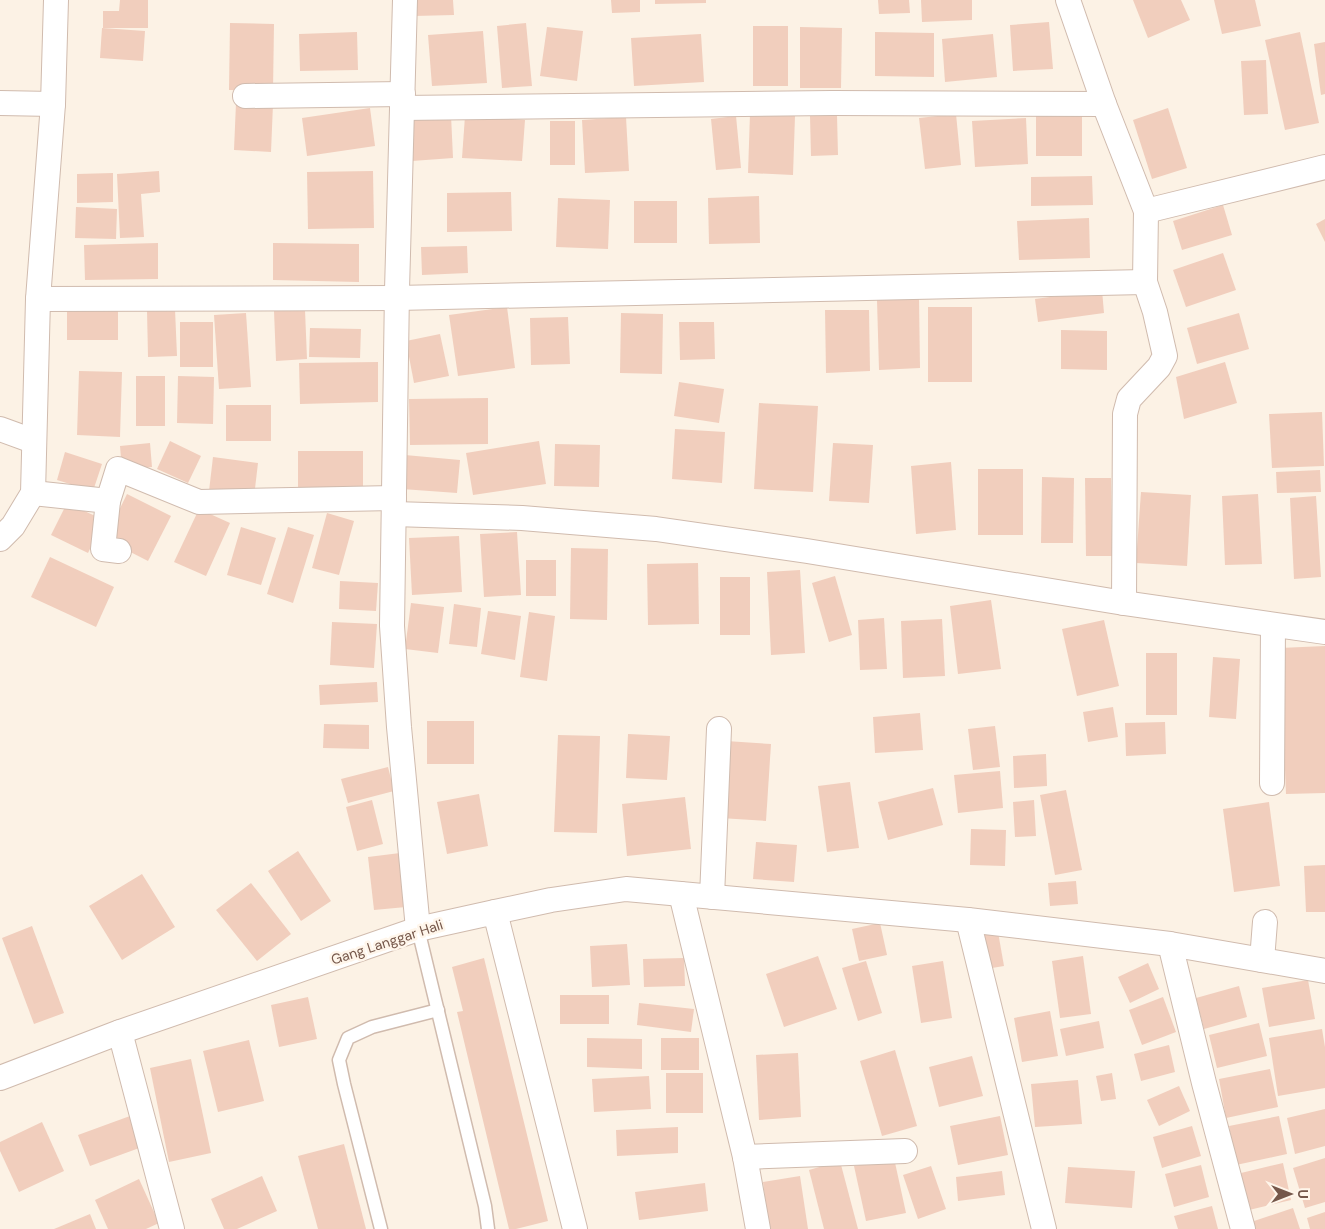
<svg xmlns="http://www.w3.org/2000/svg" width="1325" height="1229" viewBox="0 0 1325 1229" font-family="'DM Sans',sans-serif">
<rect width="100%" height="100%" fill="#fcf2e5"/>
<!-- building -->
<g fill="#f1cebd">
<path d="M120 0H148V28H103V11H119Z"/>
<path d="M414 0H453L454 15 414 16Z"/>
<path d="M611 0H640V12L612 13Z"/>
<path d="M655 0H706V3L655 4Z"/>
<path d="M878 0H909L910 13 879 14Z"/>
<path d="M921 0H972V20L922 22Z"/>
<path d="M1133 0H1181L1190 20 1148 38Z"/>
<path d="M1214 0H1255L1261 26 1222 34Z"/>
<path d="M1049 22 1053 69 1013 71 1010 25Z"/>
<path d="M230 23 274 24 273 91 229 90Z"/>
<path d="M526 23 532 86 502 88 497 26Z"/>
<rect x="753" y="26" width="35" height="60"/>
<path d="M547 27 583 31 577 81 540 76Z"/>
<path d="M800 27 842 28 841 88H800Z"/>
<path d="M102 28 145 31 143 61 100 58Z"/>
<path d="M483 31 487 83 432 86 428 35Z"/>
<path d="M357 32 358 70 300 71 299 34Z"/>
<path d="M875 32 934 33V77L875 76Z"/>
<path d="M1300 32 1319 123 1285 130 1265 40Z"/>
<path d="M701 34 704 82 634 86 631 38Z"/>
<path d="M993 34 997 77 945 82 942 39Z"/>
<path d="M1325 42V94L1321 95 1314 44Z"/>
<path d="M1266 60 1268 114 1244 115 1241 61Z"/>
<path d="M236 103 273 104 271 152 234 150Z"/>
<path d="M370 108 375 146 307 156 302 118Z"/>
<path d="M1168 108 1187 168 1152 179 1133 120Z"/>
<path d="M750 114 795 116 793 175 748 173Z"/>
<path d="M956 114 961 165 925 169 919 118Z"/>
<path d="M451 115 453 158 412 161 410 118Z"/>
<path d="M837 115 838 155 811 156 810 116Z"/>
<rect x="1036" y="115" width="46" height="41"/>
<path d="M465 116 525 120 522 161 462 158Z"/>
<path d="M736 116 741 168 716 170 711 119Z"/>
<path d="M626 117 629 171 585 173 582 120Z"/>
<path d="M1026 118 1028 164 975 167 972 121Z"/>
<rect x="550" y="121" width="25" height="44"/>
<path d="M159 171 160 192 141 194 144 237 120 238 117 174Z"/>
<path d="M373 171 374 228 308 229 307 172Z"/>
<path d="M113 173V202L77 203V174Z"/>
<path d="M1092 176 1093 205 1031 206V177Z"/>
<path d="M511 192 512 231 447 232V193Z"/>
<path d="M759 196 760 243 709 244 708 198Z"/>
<path d="M558 198 610 200 608 249 556 247Z"/>
<rect x="634" y="201" width="43" height="42"/>
<path d="M1223 205 1232 235 1182 250 1173 221Z"/>
<path d="M76 207 117 209 116 239 75 238Z"/>
<path d="M1089 218 1090 258 1019 260 1017 221Z"/>
<path d="M1325 219V242L1316 224Z"/>
<path d="M158 243V279L85 280 84 245Z"/>
<path d="M273 243 359 244V282L273 280Z"/>
<path d="M467 246 468 273 422 275 421 247Z"/>
<path d="M1223 253 1236 290 1186 307 1173 270Z"/>
<path d="M1102 290 1104 313 1038 322 1035 299Z"/>
<path d="M919 299 920 368 879 370 877 300Z"/>
<rect x="67" y="304" width="51" height="36"/>
<path d="M507 307 515 368 458 376 449 315Z"/>
<rect x="928" y="307" width="44" height="75"/>
<path d="M175 309 177 356 148 357 147 310Z"/>
<path d="M305 310 307 359 276 361 274 311Z"/>
<path d="M825 310H869L870 371 826 373Z"/>
<path d="M246 313 251 387 219 389 214 315Z"/>
<path d="M621 313 663 314 662 374 620 373Z"/>
<path d="M1239 313 1249 349 1197 364 1187 328Z"/>
<path d="M568 317 570 364 531 365 530 318Z"/>
<rect x="180" y="322" width="33" height="45"/>
<path d="M679 322H714L715 359 680 360Z"/>
<path d="M310 328 361 329 360 358 309 357Z"/>
<path d="M1061 330 1107 331V370L1061 369Z"/>
<path d="M440 334 449 376 414 383 406 341Z"/>
<path d="M378 362V402L300 404 299 363Z"/>
<path d="M1225 362 1237 403 1184 419 1176 377Z"/>
<path d="M79 371 122 372 120 437 77 435Z"/>
<rect x="136" y="376" width="29" height="50"/>
<path d="M178 376 214 377 213 424 177 423Z"/>
<path d="M679 382 724 389 719 423 674 416Z"/>
<path d="M488 398V444L410 445 409 399Z"/>
<path d="M759 403 818 406 813 492 754 489Z"/>
<rect x="226" y="405" width="45" height="36"/>
<path d="M1322 412 1324 466 1272 468 1269 414Z"/>
<path d="M675 429 725 432 722 483 672 479Z"/>
<path d="M170 441 201 456 188 483 157 469Z"/>
<path d="M539 441 546 484 473 495 466 453Z"/>
<path d="M150 443 152 467 122 470 120 446Z"/>
<path d="M833 443 873 445 869 503 829 501Z"/>
<path d="M555 444 600 445 599 487 554 486Z"/>
<rect x="298" y="451" width="65" height="41"/>
<path d="M65 452 102 464 93 491 57 480Z"/>
<path d="M405 455 460 460 457 493 402 489Z"/>
<path d="M213 457 258 463 254 497 209 491Z"/>
<path d="M951 462 956 530 916 534 911 466Z"/>
<rect x="978" y="469" width="45" height="66"/>
<path d="M1320 470 1321 492 1277 493 1276 472Z"/>
<path d="M1042 477 1074 478 1073 543H1041Z"/>
<path d="M1085 478H1111L1112 556H1086Z"/>
<path d="M1141 492 1191 495 1187 566 1136 563Z"/>
<path d="M127 494 171 516 148 561 105 539Z"/>
<path d="M1258 494 1262 564 1225 565 1222 496Z"/>
<path d="M1316 496 1321 577 1294 579 1290 498Z"/>
<path d="M67 503 104 520 88 553 51 535Z"/>
<path d="M199 509 230 523 206 576 174 562Z"/>
<path d="M327 513 354 521 339 575 312 568Z"/>
<path d="M241 527 276 538 261 585 227 575Z"/>
<path d="M288 527 314 535 293 603 267 594Z"/>
<path d="M517 532 521 595 484 597 480 534Z"/>
<path d="M459 536 462 592 412 595 409 538Z"/>
<path d="M571 548 608 549 607 620 570 619Z"/>
<path d="M50 557 114 587 96 627 31 597Z"/>
<rect x="526" y="560" width="30" height="36"/>
<path d="M698 563 699 624 648 625 647 564Z"/>
<path d="M800 570 805 653 771 655 767 572Z"/>
<path d="M835 576 852 635 829 642 812 583Z"/>
<rect x="720" y="577" width="30" height="58"/>
<path d="M340 581 378 583 376 611 339 609Z"/>
<path d="M991 600 1001 669 958 674 950 606Z"/>
<path d="M411 603 444 607 438 653 405 649Z"/>
<path d="M454 604 481 608 477 647 449 644Z"/>
<path d="M488 611 521 616 515 660 481 654Z"/>
<path d="M529 612 555 616 547 681 520 677Z"/>
<path d="M884 618 887 669 860 670 858 620Z"/>
<path d="M942 619 945 676 903 678 901 621Z"/>
<path d="M1104 620 1119 686 1077 696 1062 629Z"/>
<path d="M332 622 377 624 374 668 330 665Z"/>
<path d="M1325 646V793L1286 794 1280 648Z"/>
<rect x="1146" y="653" width="31" height="62"/>
<path d="M1213 657 1240 659 1236 719 1209 717Z"/>
<path d="M377 682 378 702 320 705 319 685Z"/>
<path d="M1113 707 1118 737 1088 742 1083 712Z"/>
<path d="M920 713 923 750 875 753 873 717Z"/>
<rect x="427" y="721" width="47" height="43"/>
<path d="M1165 722 1166 754 1126 756 1125 723Z"/>
<path d="M324 724 369 725V749L323 748Z"/>
<path d="M995 726 1000 767 973 770 968 729Z"/>
<path d="M628 734 670 736 667 780 626 778Z"/>
<path d="M558 735 600 736 597 833 554 832Z"/>
<path d="M726 741 771 744 766 821 720 818Z"/>
<path d="M1046 754 1047 786 1014 788 1013 756Z"/>
<path d="M388 767 394 791 348 803 341 779Z"/>
<path d="M1000 771 1003 808 958 813 954 775Z"/>
<path d="M850 782 859 848 827 852 818 786Z"/>
<path d="M933 788 943 825 888 840 878 802Z"/>
<path d="M1066 790 1082 870 1055 875 1040 795Z"/>
<path d="M479 794 488 846 447 854 437 802Z"/>
<path d="M685 797 691 849 627 856 622 804Z"/>
<path d="M372 800 383 844 357 851 346 807Z"/>
<path d="M1034 800 1036 836 1015 837 1013 802Z"/>
<path d="M1269 802 1280 886 1234 892 1223 809Z"/>
<path d="M971 829 1006 830 1005 866 970 865Z"/>
<path d="M756 842 797 845 794 882 753 879Z"/>
<path d="M298 851 331 901 301 921 268 871Z"/>
<path d="M400 853 406 907 374 910 368 857Z"/>
<path d="M1325 865V912H1306L1304 866Z"/>
<path d="M142 874 175 927 122 960 89 906Z"/>
<path d="M1076 881 1078 904 1050 906 1048 883Z"/>
<path d="M251 883 291 934 257 961 216 910Z"/>
<path d="M880 923 887 955 859 961 852 929Z"/>
<path d="M32 926 64 1013 34 1024 2 938Z"/>
<path d="M998 932 1004 966 986 969 979 936Z"/>
<path d="M627 944 630 985 592 987 590 946Z"/>
<path d="M818 956 837 1009 784 1027 766 974Z"/>
<path d="M1083 956 1091 1014 1060 1018 1052 961Z"/>
<path d="M484 958 548 1221 516 1229H509L457 1012 463 1011 452 967Z"/>
<path d="M684 958 685 986 644 987 643 959Z"/>
<path d="M866 961 882 1013 858 1021 842 968Z"/>
<path d="M943 961 952 1018 921 1023 912 966Z"/>
<path d="M1148 963 1159 989 1130 1003 1118 977Z"/>
<path d="M1308 980 1315 1019 1269 1027 1262 988Z"/>
<path d="M1239 986 1247 1017 1204 1029 1196 998Z"/>
<rect x="560" y="995" width="49" height="29"/>
<path d="M308 997 317 1039 279 1047 271 1005Z"/>
<path d="M1163 997 1176 1032 1142 1045 1129 1010Z"/>
<path d="M639 1003 694 1009 691 1032 637 1025Z"/>
<path d="M1050 1011 1058 1056 1022 1062 1014 1018Z"/>
<path d="M1099 1021 1104 1048 1066 1056 1060 1029Z"/>
<path d="M1259 1023 1267 1056 1217 1068 1209 1035Z"/>
<path d="M1322 1029 1325 1047V1088L1278 1096 1269 1038Z"/>
<path d="M587 1038 642 1039V1069L587 1067Z"/>
<rect x="661" y="1038" width="38" height="32"/>
<path d="M249 1040 264 1101 218 1112 203 1051Z"/>
<path d="M1169 1045 1175 1072 1141 1081 1134 1054Z"/>
<path d="M895 1050 917 1126 882 1136 860 1061Z"/>
<path d="M798 1053 801 1117 759 1120 756 1055Z"/>
<path d="M972 1056 983 1096 939 1107 929 1067Z"/>
<path d="M191 1059 211 1153 169 1162 150 1068Z"/>
<path d="M1270 1069 1278 1107 1226 1118 1219 1079Z"/>
<rect x="666" y="1073" width="37" height="40"/>
<path d="M1112 1073 1116 1099 1101 1101 1096 1076Z"/>
<path d="M649 1076 651 1109 594 1112 592 1079Z"/>
<path d="M1078 1080 1082 1124 1035 1127 1031 1084Z"/>
<path d="M1179 1086 1190 1111 1159 1126 1147 1100Z"/>
<path d="M1325 1109V1146L1295 1154 1287 1118Z"/>
<path d="M130 1116 142 1147 90 1166 78 1135Z"/>
<path d="M1000 1116 1008 1155 958 1165 950 1126Z"/>
<path d="M1279 1116 1287 1154 1236 1165 1229 1126Z"/>
<path d="M42 1122 64 1171 19 1192 0 1151V1142Z"/>
<path d="M1192 1126 1201 1156 1162 1168 1153 1137Z"/>
<path d="M678 1127V1153L617 1156 616 1130Z"/>
<path d="M344 1144 366 1229H318L298 1156Z"/>
<path d="M894 1158 906 1213 866 1221 854 1166Z"/>
<path d="M1325 1158V1202L1305 1208 1293 1168Z"/>
<path d="M840 1161 858 1229H824L809 1170Z"/>
<path d="M1283 1163 1291 1200 1249 1210 1241 1173Z"/>
<path d="M1201 1165 1209 1197 1174 1207 1165 1174Z"/>
<path d="M931 1166 946 1209 918 1219 903 1175Z"/>
<path d="M1068 1167 1135 1171 1132 1208 1065 1203Z"/>
<path d="M1002 1171 1005 1195 958 1201 956 1177Z"/>
<path d="M262 1176 277 1211 237 1229H224L211 1199Z"/>
<path d="M800 1176 808 1229H769L763 1182Z"/>
<path d="M139 1179 159 1223 146 1229H108L95 1200Z"/>
<path d="M705 1183 708 1211 639 1220 635 1192Z"/>
<path d="M1212 1206 1218 1229H1178L1174 1216Z"/>
<path d="M1293 1208 1300 1229H1253L1251 1222Z"/>
<path d="M1325 1212V1229H1310L1307 1218Z"/>
<path d="M90 1214 96 1229H54Z"/>
</g>
<g fill="none" stroke-linecap="round" stroke-linejoin="round">
<!-- lane casing -->
<g stroke="#d0bbae" stroke-width="15">
<g id="lane">
<path d="M418 929 485 1206 488 1229"/>
<path d="M381 1229 344 1084 339 1060 348 1038 372 1027 438 1010"/>
</g>
</g>
<!-- street casing -->
<g stroke="#d0bbae" stroke-width="26">
<g id="street">
<path d="M405 0 397 290 392 626 399 727 418 929"/>
<path d="M1068 0 1104 104 1146 211 1145 282 1155 312 1165 356 1159 367 1129 399 1125 414 1124 603"/>
<path d="M245 96 403 94"/>
<path d="M0 103 53 104"/>
<path d="M402 108 832 103 1104 104"/>
<path d="M1146 211 1325 167"/>
<path d="M38 299 397 298 1145 282"/>
<path d="M0 429 33 441"/>
<path d="M33 493 108 501 103 549 119 551"/>
<path d="M108 501 118 469 199 502 394 498"/>
<path d="M394 514 522 518 656 529 807 551 1124 603 1325 632"/>
<path d="M0 539 13 526 33 493 38 299 53 104 56 0"/>
<path d="M1272 783 1273 625"/>
<path d="M681 894 745 1157 758 1229"/>
<path d="M712 897 719 729"/>
<path d="M495 912 551 900 626 889 968 920 1170 944 1325 971"/>
<path d="M968 920 1044 1229"/>
<path d="M1170 944 1204 1083 1243 1229"/>
<path d="M1262 960 1265 922"/>
<path d="M120 1032 172 1229"/>
<path d="M0 1078 120 1032 418 929 495 912 575 1229"/>
<path d="M745 1157 905 1151"/>
</g>
</g>
<!-- lane -->
<use href="#lane" stroke="#fff" stroke-width="12"/>
<!-- street -->
<use href="#street" stroke="#fff" stroke-width="24"/>
</g>
<g text-anchor="middle" stroke-width="5" stroke-linejoin="round" paint-order="stroke">
<!-- street labels -->
<g font-size="14" fill="#75574a" stroke="#fff6eb">
<text transform="translate(387 942) rotate(-18)" y="5">Gang Langgar Hali</text>
</g>
</g>
<!-- north arrow -->
<g transform="translate(1290 1194) rotate(90)" stroke="#fff6eb" stroke-width="4" paint-order="stroke">
<path d="M0-4L9 19L0 12L-9 19Z" fill="#75574a"/>
<text y="-8" font-size="14" font-weight="bold" text-anchor="middle" fill="#75574a">U</text>
</g>
</svg>
